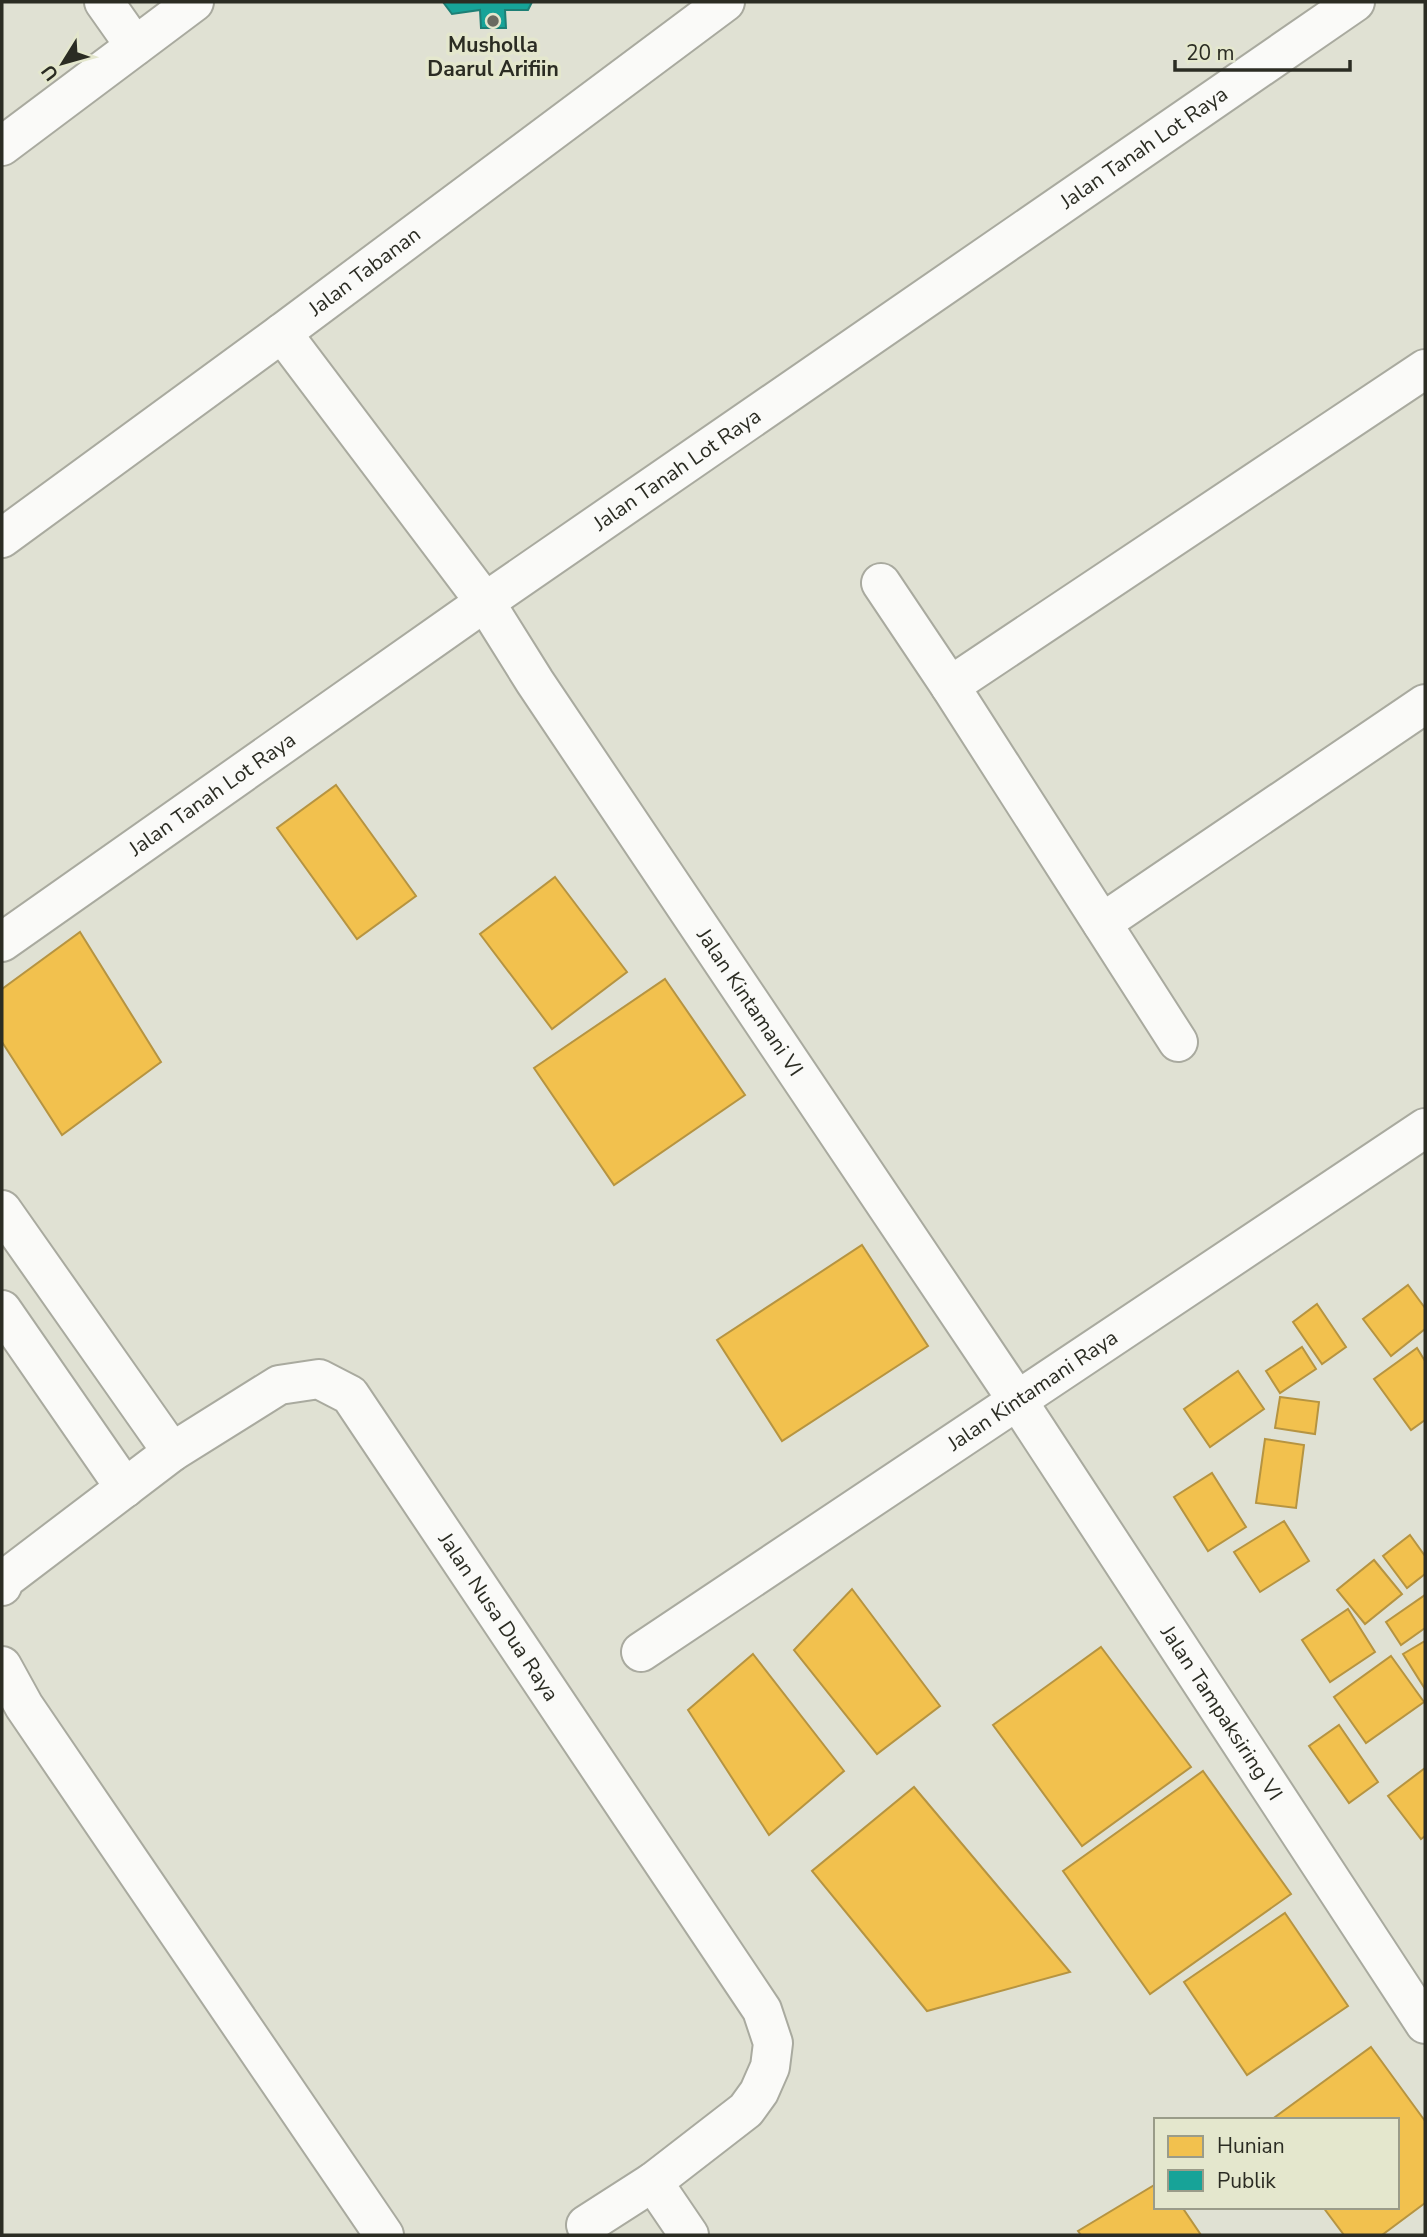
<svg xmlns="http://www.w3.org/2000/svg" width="1427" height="2237" viewBox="0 0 1427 2237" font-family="'Nunito Sans',sans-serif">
<rect width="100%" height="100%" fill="#e0e1d3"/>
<!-- homes -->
<g fill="#f2c14e" stroke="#b69441" stroke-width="2">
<path d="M336 785 416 896 357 939 277 828Z"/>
<path d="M555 877 627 972 552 1029 480 934Z"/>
<path d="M80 932 161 1062 62 1135 2 1042V989Z"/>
<path d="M665 979 745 1095 614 1185 534 1068Z"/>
<path d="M862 1245 928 1346 782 1441 717 1340Z"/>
<path d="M1408 1285 1425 1308V1329L1391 1356 1363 1319Z"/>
<path d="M1317 1304 1346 1347 1322 1364 1293 1322Z"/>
<path d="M1302 1347 1316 1369 1280 1393 1266 1371Z"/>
<path d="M1417 1348 1425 1361V1420L1411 1430 1374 1379Z"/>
<path d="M1238 1371 1264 1409 1210 1447 1184 1409Z"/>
<path d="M1280 1397 1319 1402 1315 1434 1275 1428Z"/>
<path d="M1265 1439 1304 1445 1296 1508 1256 1503Z"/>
<path d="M1212 1473 1246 1527 1208 1551 1174 1497Z"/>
<path d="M1284 1521 1309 1561 1260 1592 1234 1552Z"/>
<path d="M1410 1535 1425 1556V1574L1407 1588 1383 1556Z"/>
<path d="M1374 1560 1402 1594 1365 1624 1337 1590Z"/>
<path d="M852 1589 940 1706 877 1754 794 1650Z"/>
<path d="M1425 1595V1628L1401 1645 1386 1622Z"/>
<path d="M1348 1609 1375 1652 1330 1682 1302 1640Z"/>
<path d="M1425 1641V1689L1403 1654Z"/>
<path d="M1101 1647 1191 1767 1082 1846 993 1725Z"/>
<path d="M753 1654 844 1771 769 1835 688 1710Z"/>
<path d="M1391 1656 1424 1702 1366 1743 1334 1697Z"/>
<path d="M1339 1725 1378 1782 1349 1803 1309 1746Z"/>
<path d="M1425 1768V1836L1421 1839 1388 1796Z"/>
<path d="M1203 1771 1291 1894 1150 1994 1063 1871Z"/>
<path d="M914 1787 1070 1972 927 2011 812 1871Z"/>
<path d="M1285 1913 1348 2006 1247 2075 1184 1982Z"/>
<path d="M1371 2047 1425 2121V2203L1382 2235H1344L1323 2207H1397V2120H1271Z"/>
<path d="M1156 2184V2207H1182L1201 2235H1081L1078 2231Z"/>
</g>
<!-- public -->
<path fill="#17a398" stroke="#1d7f75" stroke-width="2" d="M443 2H532L528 10H505L506 28H481L480 10 452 14Z"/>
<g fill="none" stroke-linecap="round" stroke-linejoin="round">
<!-- minor casing -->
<g stroke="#a9aa9f" stroke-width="42">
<g id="minor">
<path d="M104 2 135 46"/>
<path d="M2 146 194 2"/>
<path id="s1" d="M282 333 485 602 535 682 1017 1400 1425 2024"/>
<path id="s2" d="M2 538 282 333 725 2"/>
<path d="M881 583 950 686 1178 1042"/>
<path d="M950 686 1425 369"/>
<path d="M1102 923 1425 704"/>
<path id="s3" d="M2 942 485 602 1355 2"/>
<path id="s4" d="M641 1652 1425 1128"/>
</g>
</g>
<!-- tertiary casing -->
<g stroke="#a9aa9f" stroke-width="42">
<g id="tertiary">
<path d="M2 1210 172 1452"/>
<path d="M2 1310 125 1488"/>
<path id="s5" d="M2 1586 5 1579 172 1452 279 1385 319 1379 350 1395 762 2010 773 2043 770 2067 759 2092 746 2110 653 2182 689 2235"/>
<path d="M2 1666 24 1706 384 2235"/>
<path d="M586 2225 653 2182"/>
</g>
</g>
<!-- minor -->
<use href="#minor" stroke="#fafaf8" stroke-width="38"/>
<!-- tertiary -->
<use href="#tertiary" stroke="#fafaf8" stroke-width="38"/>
</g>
<!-- markers -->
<circle fill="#6a6b61" stroke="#e4e7cd" stroke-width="2.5" cx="493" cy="21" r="7"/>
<g text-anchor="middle" stroke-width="7" stroke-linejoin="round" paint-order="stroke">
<!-- poi labels -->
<g font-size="21" font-weight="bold" fill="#2b2c23" stroke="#e4e7cd">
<text x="493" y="52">Musholla<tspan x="493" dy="24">Daarul Arifiin</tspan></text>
</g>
<!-- street labels -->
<g font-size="21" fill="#2b2c23" stroke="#e4e7cd">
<text dy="7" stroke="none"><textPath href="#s3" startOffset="1391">Jalan Tanah Lot Raya</textPath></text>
<text dy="7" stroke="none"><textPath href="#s2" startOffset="450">Jalan Tabanan</textPath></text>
<text dy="7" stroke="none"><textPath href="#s3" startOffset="824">Jalan Tanah Lot Raya</textPath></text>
<text dy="7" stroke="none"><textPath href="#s3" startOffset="257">Jalan Tanah Lot Raya</textPath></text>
<text dy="7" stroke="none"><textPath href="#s1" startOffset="817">Jalan Kintamani VI</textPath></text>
<text dy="7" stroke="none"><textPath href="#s4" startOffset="471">Jalan Kintamani Raya</textPath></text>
<text dy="7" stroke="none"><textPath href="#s5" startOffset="686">Jalan Nusa Dua Raya</textPath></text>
<text dy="7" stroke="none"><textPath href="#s1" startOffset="1670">Jalan Tampaksiring VI</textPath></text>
</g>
</g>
<!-- border -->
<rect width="1427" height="2237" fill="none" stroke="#2b2c23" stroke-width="7"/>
<!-- legend -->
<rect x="1154" y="2118" width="245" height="91" fill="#e4e7cd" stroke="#9a9c89" stroke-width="2"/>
<rect x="1168" y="2136" width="35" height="21" fill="#f2c14e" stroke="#9a9c89" stroke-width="2"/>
<text x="1217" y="2153" font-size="21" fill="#2b2c23">Hunian</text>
<rect x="1168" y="2170" width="35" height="21" fill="#17a398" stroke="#9a9c89" stroke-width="2"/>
<text x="1217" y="2188" font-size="21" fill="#2b2c23">Publik</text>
<!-- north arrow -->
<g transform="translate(63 63) rotate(233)" stroke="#e4e7cd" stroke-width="5" paint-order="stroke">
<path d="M0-5L12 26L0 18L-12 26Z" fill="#2b2c23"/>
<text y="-10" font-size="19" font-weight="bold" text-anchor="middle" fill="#2b2c23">U</text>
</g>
<!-- scale -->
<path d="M1175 60v10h175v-10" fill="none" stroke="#2b2c23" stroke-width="3.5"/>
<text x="1186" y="60" font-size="21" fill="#2b2c23" stroke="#e4e7cd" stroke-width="5" paint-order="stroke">20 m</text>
</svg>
